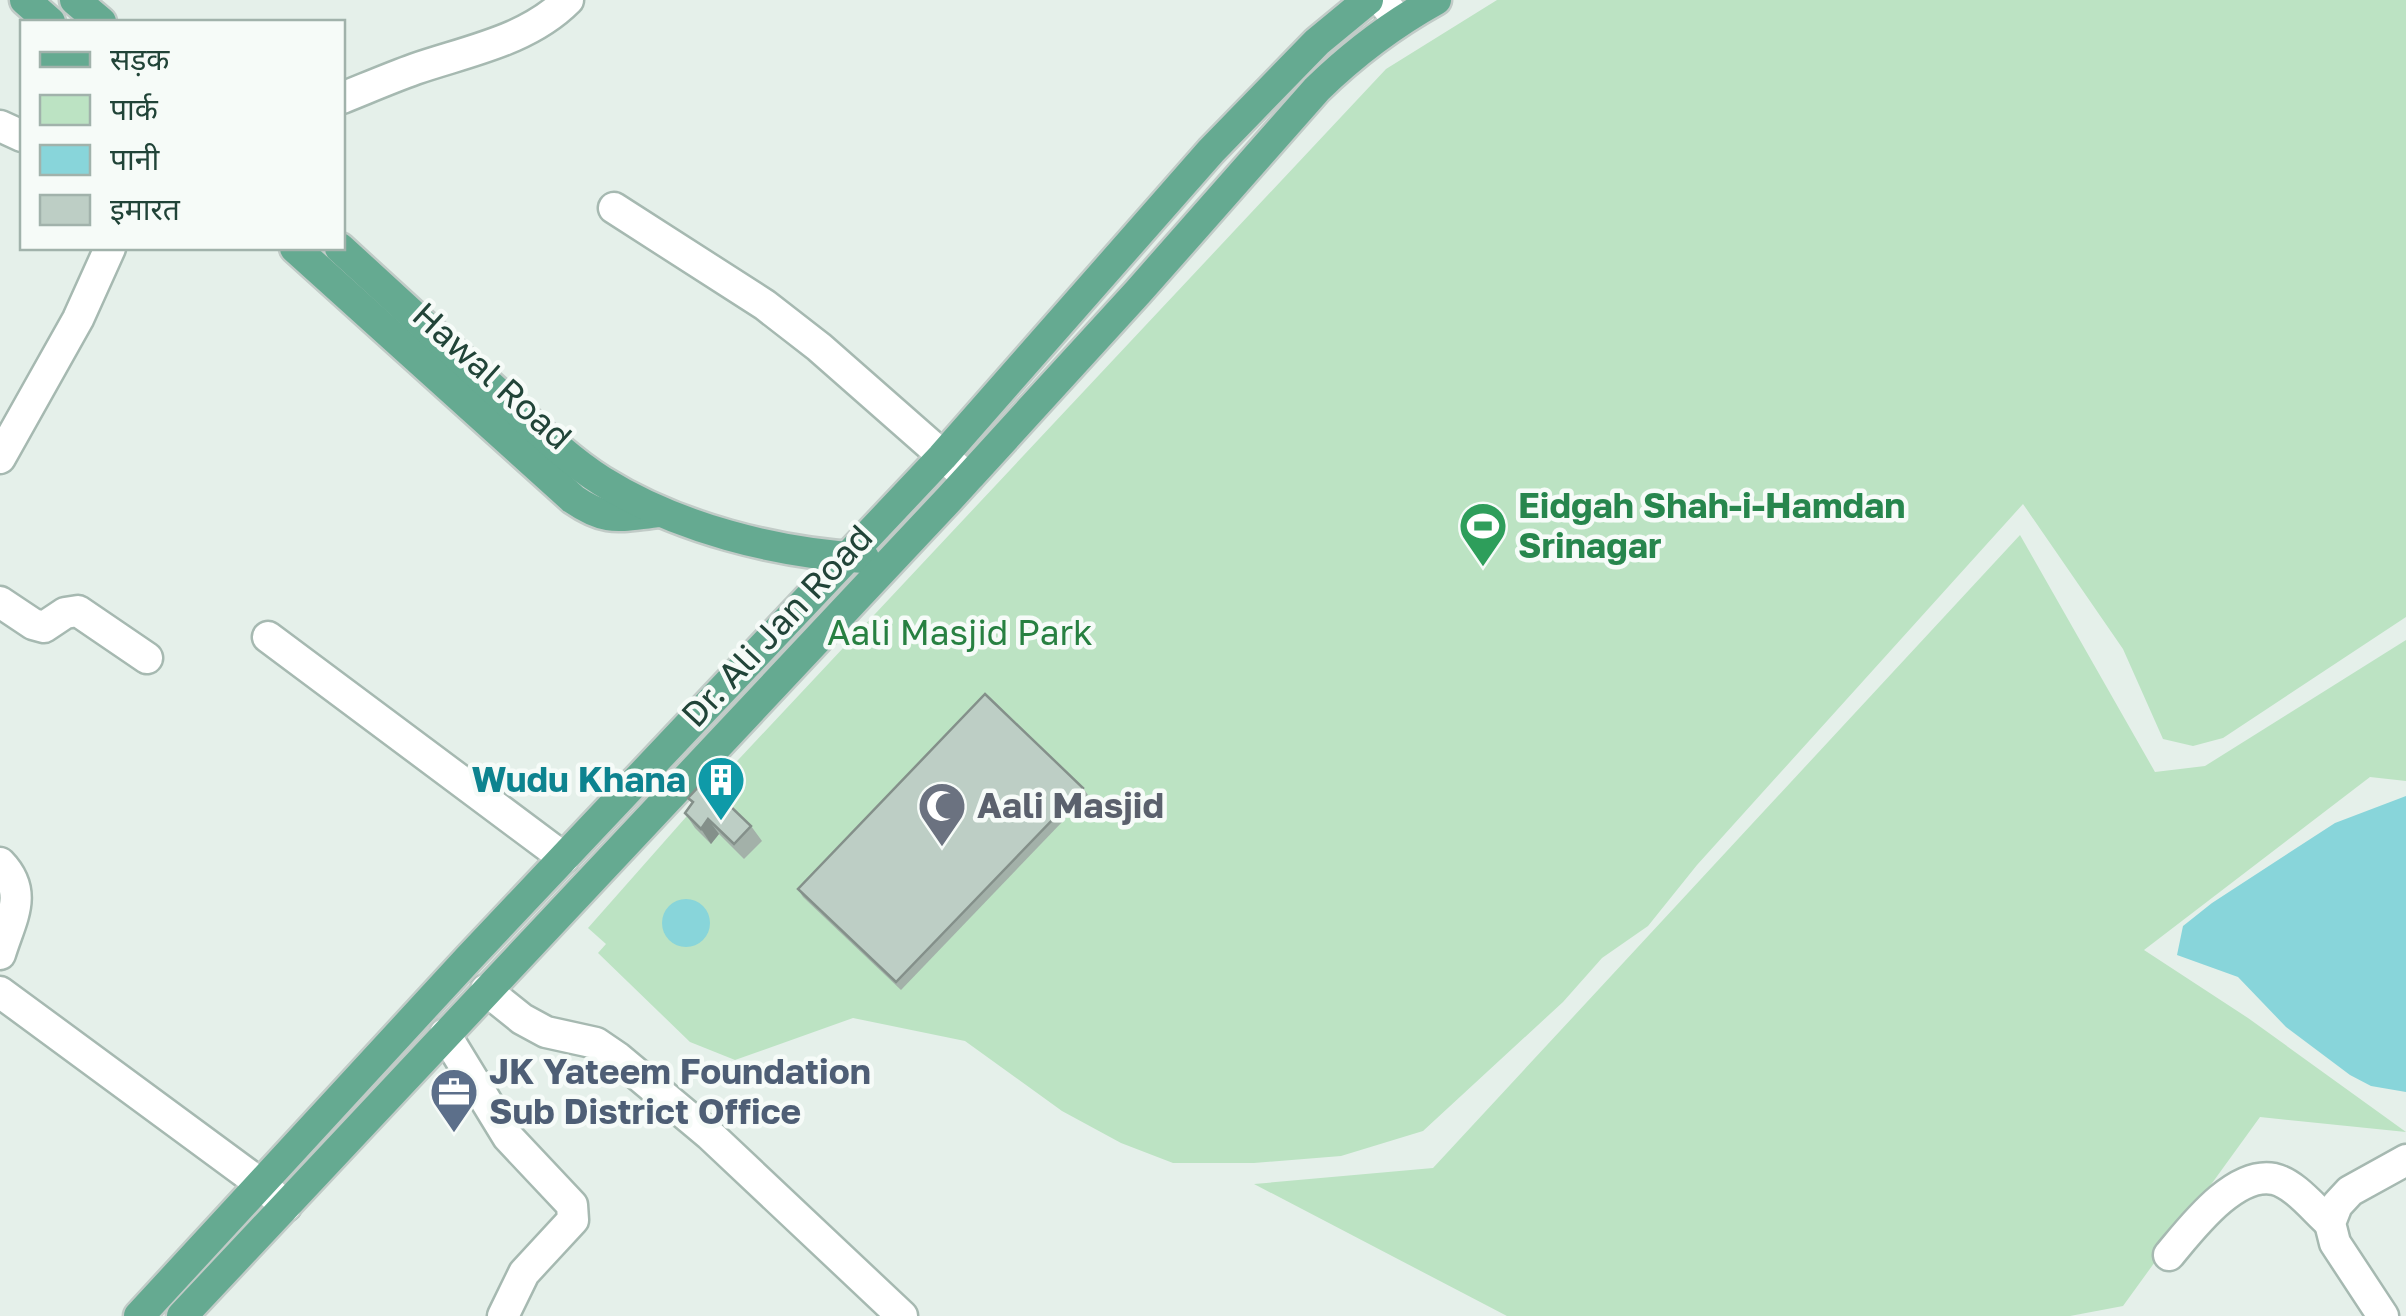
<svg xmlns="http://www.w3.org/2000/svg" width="2406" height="1316" viewBox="0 0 2406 1316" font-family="'Golos Text','Noto Sans Devanagari',sans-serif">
<rect width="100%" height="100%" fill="#e5f0ea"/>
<!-- green -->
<g fill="#bce3c3">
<path d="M1497 0H2406V617L2223 738 2193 746 2163 739 2123 649 2023 504 1697 865 1648 926 1602 958 1563 1002 1423 1131 1341 1156 1254 1163H1173L1121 1143 1062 1111 965 1041 853 1018 735 1060 690 1042 598 953 606 944 588 928 709 791 1386 69Z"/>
<path d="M2020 535 2155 772 2205 766 2406 640V781L2370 777 2144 950 2248 1018 2406 1132 2260 1117 2123 1306 2070 1316H1507L1254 1184 1433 1168Z"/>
</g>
<!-- water -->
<g fill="#88d5da">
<path d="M2406 796V1092L2371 1086 2350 1075 2286 1027 2238 977 2177 955 2183 926 2212 903 2335 823Z"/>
<circle cx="686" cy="923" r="24"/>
</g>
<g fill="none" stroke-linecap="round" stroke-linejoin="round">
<!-- minor casing -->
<g stroke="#a6b9b1" stroke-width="35">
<g id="minor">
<path d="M1381 0 1399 21"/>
<path d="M342 98C367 88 390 78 415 69 467 51 527 41 568 0"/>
<path d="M0 126 22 136"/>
<path d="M614 208 765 305 819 347 968 478"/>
<path d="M0 458 78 319 110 248"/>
<path d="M0 602 33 624 44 627 65 613 78 611 147 658"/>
<path d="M268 637 564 858"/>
<path d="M0 863C29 893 11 918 0 954"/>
<path d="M486 990 522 1019 546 1032 596 1043 618 1058 710 1135 902 1316"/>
<path d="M0 992 262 1185 286 1206"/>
<path d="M445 1034 508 1137 572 1205 573 1220 524 1273 503 1316"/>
<path d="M2169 1255C2191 1229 2234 1171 2274 1179 2295 1184 2314 1209 2330 1223"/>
<path d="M2383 1316 2335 1243 2330 1223 2337 1205 2350 1191 2406 1160"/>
</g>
</g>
<!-- major casing -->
<g stroke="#c1cbc7" stroke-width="35">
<g id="major">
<path d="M25 0 50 22"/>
<path d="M75 0 101 22"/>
<path d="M295 248 573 499C608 523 619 516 660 512"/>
<path d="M340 248C392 296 445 344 497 392 531 423 564 457 602 481 677 528 776 553 864 558"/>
<path d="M139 1316 470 957 942 457 1211 151 1317 42 1368 0"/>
<path d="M182 1316 949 499 1138 292 1317 89C1353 54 1391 25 1436 0"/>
</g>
</g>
<!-- minor -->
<use href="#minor" stroke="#fff" stroke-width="30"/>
<!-- major -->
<use href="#major" stroke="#65aa91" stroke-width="30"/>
</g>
<!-- wall -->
<g fill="#a3b1a9">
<path d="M1083 788 1088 795 901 990 803 897 798 889Z"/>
<path d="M688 798 751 826 762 841 744 859 719 834 711 844 695 828 685 813 692 803Z"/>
</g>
<!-- shaded-wall -->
<path fill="#84908a" d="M708 819 719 834 711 844 701 829Z"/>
<!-- building -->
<g fill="#bdcec5" stroke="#84908a" stroke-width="2.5">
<path d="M985 694 1083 788 896 982 798 889Z"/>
<path d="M704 781 751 826 734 844 708 819 701 829 685 813 693 802 688 798Z"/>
</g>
<!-- icons -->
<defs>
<g id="stadium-pin" transform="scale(2.5)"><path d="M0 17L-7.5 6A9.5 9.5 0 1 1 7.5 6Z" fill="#2e9e5b" stroke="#f6fbf8"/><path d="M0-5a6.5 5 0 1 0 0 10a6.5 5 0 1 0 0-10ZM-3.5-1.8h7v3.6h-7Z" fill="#fff"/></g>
<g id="building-pin" transform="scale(2.5)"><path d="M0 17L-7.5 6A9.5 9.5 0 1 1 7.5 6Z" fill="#0f9aa8" stroke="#f6fbf8"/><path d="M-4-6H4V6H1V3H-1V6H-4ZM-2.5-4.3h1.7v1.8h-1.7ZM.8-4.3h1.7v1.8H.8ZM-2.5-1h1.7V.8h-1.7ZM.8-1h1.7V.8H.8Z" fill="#fff"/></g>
<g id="mosque-pin" transform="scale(2.5)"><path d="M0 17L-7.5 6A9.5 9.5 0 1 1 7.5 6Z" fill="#6b7280" stroke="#f6fbf8"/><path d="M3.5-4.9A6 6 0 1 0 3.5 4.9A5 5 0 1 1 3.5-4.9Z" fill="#fff"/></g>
<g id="office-pin" transform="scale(2.5)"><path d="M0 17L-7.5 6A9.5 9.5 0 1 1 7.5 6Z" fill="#5c6f8a" stroke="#f6fbf8"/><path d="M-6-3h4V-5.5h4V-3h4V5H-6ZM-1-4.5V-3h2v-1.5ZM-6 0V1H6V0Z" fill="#fff"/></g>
</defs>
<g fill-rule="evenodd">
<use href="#stadium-pin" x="1483" y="526"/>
<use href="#building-pin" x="721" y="780"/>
<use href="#mosque-pin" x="942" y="806"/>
<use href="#office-pin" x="454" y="1092"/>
</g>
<g text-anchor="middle" stroke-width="9" stroke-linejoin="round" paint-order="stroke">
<!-- street labels -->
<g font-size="35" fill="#214438" stroke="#f6fbf8">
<text transform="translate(492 376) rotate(42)" y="12">Hawal Road</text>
<text transform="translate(777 626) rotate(-47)" y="12">Dr. Ali Jan Road</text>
</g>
<!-- leisure labels -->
<g font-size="35" font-weight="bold" fill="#27864d" stroke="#f6fbf8" text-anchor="start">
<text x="1518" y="518">Eidgah Shah-i-Hamdan<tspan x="1518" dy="40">Srinagar</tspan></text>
</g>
<!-- park labels -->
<g font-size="35" fill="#278041" stroke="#f6fbf8">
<text x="960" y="645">Aali Masjid Park</text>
</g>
<!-- culture labels -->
<g font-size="35" font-weight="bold" fill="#0d838f" stroke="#f6fbf8" text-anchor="end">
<text x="686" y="792">Wudu Khana</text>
</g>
<!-- worship labels -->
<g font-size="35" font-weight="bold" fill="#5b616d" stroke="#f6fbf8" text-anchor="start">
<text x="977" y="818">Aali Masjid</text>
</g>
<!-- service labels -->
<g font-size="35" font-weight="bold" fill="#4e5e75" stroke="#f6fbf8" text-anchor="start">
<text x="489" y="1084">JK Yateem Foundation<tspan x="489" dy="40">Sub District Office</tspan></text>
</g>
</g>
<!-- legend -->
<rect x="20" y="20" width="325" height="230" fill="#f6fbf8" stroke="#a1b2ab" stroke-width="2.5"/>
<rect x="40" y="52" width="50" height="15" fill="#65aa91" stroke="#a1b2ab" stroke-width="2.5"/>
<text x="110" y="70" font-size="30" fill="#214438">सड़क</text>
<rect x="40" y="95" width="50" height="30" fill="#bce3c3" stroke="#a1b2ab" stroke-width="2.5"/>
<text x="110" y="120" font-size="30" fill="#214438">पार्क</text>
<rect x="40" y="145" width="50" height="30" fill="#88d5da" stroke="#a1b2ab" stroke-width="2.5"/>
<text x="110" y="170" font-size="30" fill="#214438">पानी</text>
<rect x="40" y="195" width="50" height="30" fill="#bdcec5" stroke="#a1b2ab" stroke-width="2.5"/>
<text x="110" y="220" font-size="30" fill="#214438">इमारत</text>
</svg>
